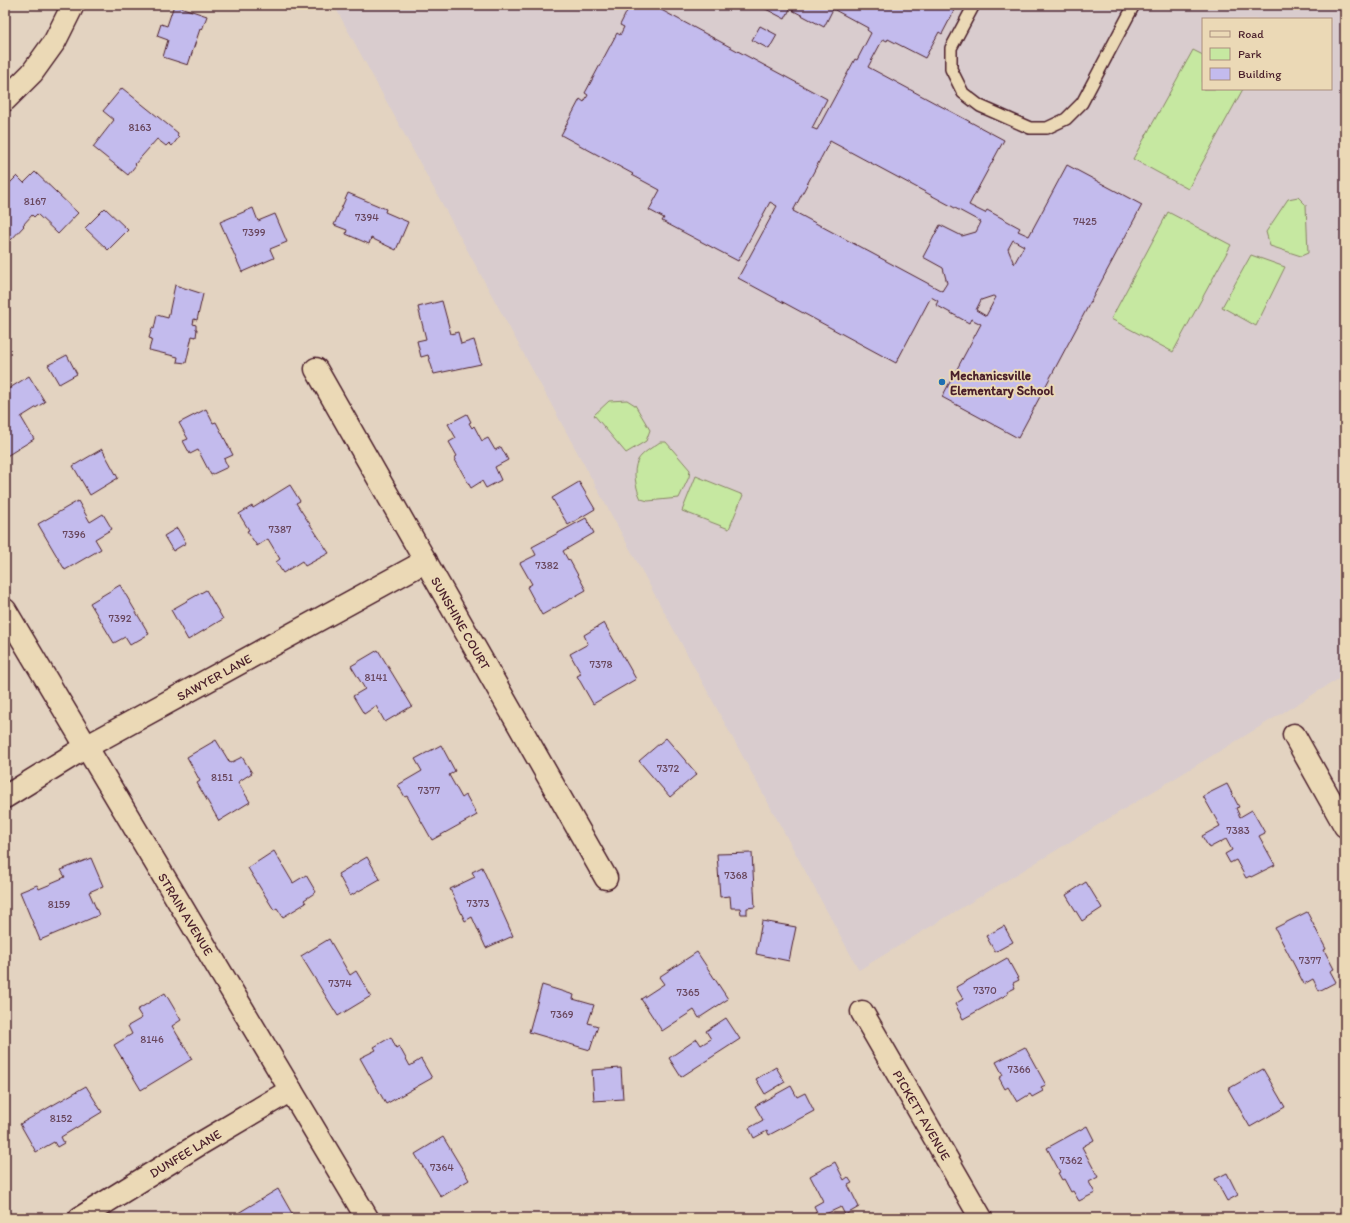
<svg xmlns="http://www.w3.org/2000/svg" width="1350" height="1223" viewBox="0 0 1350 1223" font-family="Itim,sans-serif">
<rect width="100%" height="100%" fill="#e3d3c1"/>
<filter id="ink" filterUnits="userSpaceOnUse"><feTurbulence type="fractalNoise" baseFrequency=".025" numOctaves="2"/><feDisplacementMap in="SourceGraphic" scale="8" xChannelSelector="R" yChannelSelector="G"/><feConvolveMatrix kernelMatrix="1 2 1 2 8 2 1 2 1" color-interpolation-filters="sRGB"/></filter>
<g filter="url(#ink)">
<!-- built -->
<path fill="#d9ccce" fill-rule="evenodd" d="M334 5H1345V675L859 970ZM1203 19H1331V89H1203Z"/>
<!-- green -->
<g fill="#c6e8a1" stroke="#888466">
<path d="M1193 50 1203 55V89H1243L1188 189 1133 159Z"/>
<path d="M1298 197 1306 205 1308 253 1301 256 1270 246 1266 232 1288 199Z"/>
<path d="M1168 212 1231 245 1173 352 1111 319Z"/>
<path d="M1251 255 1285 267 1256 326 1222 307Z"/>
<path d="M627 400 635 405 650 430 646 441 626 453 594 415 609 401Z"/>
<path d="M660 442H666L690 470 689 477 679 498 648 501 641 499C636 489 632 471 638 460 642 453 653 447 660 442Z"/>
<path d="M696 476 743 495 729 529 682 511Z"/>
</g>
<!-- building -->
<g fill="#c3bbed" stroke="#4a1f2b" fill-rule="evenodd">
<path d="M174 5 207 16 202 30 200 29 188 65 163 57 168 40 157 36 161 24 167 26Z"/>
<path d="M630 5H652L827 99 812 128 817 130 855 59 857 60 871 33 867 30 868 28 833 9 824 27 790 9 785 19 758 5H953L951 10 954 11 942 34 939 32 925 58 888 39 887 41 883 39 868 67 1004 140 969 205 985 213 987 210 1020 228 1018 231 1029 236 1067 165 1142 205 1018 438 942 397 981 324 971 319 969 323 936 305 938 301 931 297 896 363 738 278 777 206 770 202 738 261 662 221 664 218 649 210 660 190 632 175 633 174 561 135 580 99 584 102 588 95 585 93 617 33 620 35 624 27 620 25ZM830 141 981 222 976 232 962 236 940 225 923 257 943 268 947 283 942 291 793 211ZM1013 240 1024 246 1014 264 1008 249ZM993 296 996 297 986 316 976 310 981 300Z"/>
<path d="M760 26 777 35 769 49 752 40Z"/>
<path d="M122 88 178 133 177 135 179 137 172 146 169 143 166 146 157 139 135 164 136 165 128 175 93 147 114 120 103 111Z"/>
<path d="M35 172 78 213 58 234 37 214 34 217 32 215 23 225 24 226 11 240 5 234V188L17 176 24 183Z"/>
<path d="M348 193 386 209 385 212 408 222 396 250 371 238 369 244 346 234 347 230 334 225Z"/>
<path d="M105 208 128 230 108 250 85 228Z"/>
<path d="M253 208 258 221 275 214 287 242 270 249 274 258 242 272 220 222Z"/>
<path d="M175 285 203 294 197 320 194 319 193 324 196 325V329H197L196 337 192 336 186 363 177 362 178 357 149 350 152 339 149 338 152 328 154 329 157 315 168 318Z"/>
<path d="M442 301 451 334 458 332 461 344 474 340 481 364 434 374 428 355 421 357 417 341 426 339 418 307Z"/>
<path d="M67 355 77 374 59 384 48 365Z"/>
<path d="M29 376 45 402 21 417 34 439 5 457V391Z"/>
<path d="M206 409 213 423 216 422 233 455 224 459 228 467 211 475 198 450 190 454 183 441 188 439 179 423Z"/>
<path d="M467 414 471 422 469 423 472 428 474 426 482 441 488 438 495 450 501 447 508 460 495 467 501 480 486 488 482 481 471 488 454 458 457 456 449 442 456 438 448 424Z"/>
<path d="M102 449 118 478 90 495 73 466Z"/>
<path d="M579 482 595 509 568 525 552 498Z"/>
<path d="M290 485 300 501 296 503 329 553 305 566 302 561 283 573 276 562 280 559 268 539 257 546 247 531 249 530 239 514 252 506 253 508Z"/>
<path d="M78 501 90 522 103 514 112 529 95 539 101 549 65 570 38 524Z"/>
<path d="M586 518 594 533 563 551 568 560 569 559 586 590 542 615 527 587 532 584 520 563 536 555 532 547Z"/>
<path d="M177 528 186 543 173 551 164 536Z"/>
<path d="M120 585 149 634 130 645 125 637 114 643 90 603Z"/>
<path d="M206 590 223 619 188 640 171 610Z"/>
<path d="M604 623 636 679 593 704 577 676 581 674 570 654 588 644 584 635Z"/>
<path d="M378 650 412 706 385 722 376 706 364 714 353 696 365 689 351 666Z"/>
<path d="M666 738 697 774 670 797 639 761Z"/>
<path d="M216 740 230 763 242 757 252 773 238 782 250 802 219 821 197 783 200 781 187 757Z"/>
<path d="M441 745 455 771 449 775 462 798 466 795 477 815 432 840 407 796 405 797 398 785 422 771 415 759Z"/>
<path d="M1227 784 1239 807 1236 808 1240 817 1252 810 1265 833 1259 836 1275 865 1251 877 1250 876 1246 878 1236 860 1230 863 1225 854 1232 850 1226 839 1209 848 1202 836 1220 826 1203 796Z"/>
<path d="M274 851 293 883 306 875 316 892 304 900 306 903 283 917 277 908 274 910 248 868Z"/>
<path d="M752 853 755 907 747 908V914H741L740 908H731L730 896 720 897 717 854Z"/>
<path d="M367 857 380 879 350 896 338 874Z"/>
<path d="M91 858 103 886 89 892 99 915 40 940 20 892 37 885 39 889 51 884V883L65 877 61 870Z"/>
<path d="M482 867 513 936 486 948 472 917 465 921 450 889 475 877 472 872Z"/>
<path d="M1086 882 1102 908 1082 921 1066 895Z"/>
<path d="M1307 912 1326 949 1324 950 1334 969 1330 971 1336 982 1319 991 1313 979 1304 984 1275 928Z"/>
<path d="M762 921 796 927 789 961 756 954Z"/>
<path d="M1004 926 1013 942 995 952 986 936Z"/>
<path d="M329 939 350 975 356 971 371 996 338 1016 301 956Z"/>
<path d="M697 952 728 999 699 1018 694 1010 662 1031 641 999 664 984 659 977Z"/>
<path d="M1007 958 1019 980 1013 983 1015 988 1007 992 1008 994 963 1019 955 1004 963 999 956 987Z"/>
<path d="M542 985 574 995 573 999 594 1005 588 1023 598 1026 590 1050 529 1032Z"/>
<path d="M165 993 181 1020 172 1026 192 1059 141 1090 114 1045 132 1034 128 1026 142 1018 137 1010Z"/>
<path d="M726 1018 740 1039 681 1077 669 1058 697 1039 701 1045 711 1039 706 1031Z"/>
<path d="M391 1037 396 1048 399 1046 410 1066 421 1059 432 1078 386 1104 360 1058 376 1050 374 1047Z"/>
<path d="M1025 1047 1046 1085 1041 1087 1043 1091 1032 1097 1030 1094 1017 1102 1008 1087 1005 1089 999 1078 1003 1075 996 1062Z"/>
<path d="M776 1067 785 1082 765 1094 756 1079Z"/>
<path d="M621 1068 623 1099 594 1101 592 1070Z"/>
<path d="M1263 1069 1285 1107 1250 1127 1228 1089Z"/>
<path d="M86 1086 102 1112 61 1137 64 1143 57 1147 54 1142 36 1152 20 1124Z"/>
<path d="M791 1086 797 1097 805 1093 814 1111 769 1135 767 1131 754 1138 749 1128 763 1120 755 1106Z"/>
<path d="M1087 1126 1094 1140 1082 1147 1098 1177 1089 1182 1095 1193 1079 1201 1073 1191 1071 1192 1064 1179 1062 1180 1058 1173 1060 1172 1047 1148Z"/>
<path d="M443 1137 469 1180 441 1197 415 1154Z"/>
<path d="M835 1162 844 1180 848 1177 852 1183 848 1185 859 1207 845 1215 841 1207 817 1218 815 1213 817 1212 814 1206 823 1201 810 1176Z"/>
<path d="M1227 1173 1238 1195 1227 1201 1215 1179Z"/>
<path d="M278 1189 294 1217 292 1218H230Z"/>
</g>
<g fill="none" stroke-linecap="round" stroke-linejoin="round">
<!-- service casing -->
<g stroke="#4a1f2b" stroke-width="14">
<path id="service" d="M974 5 951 48V69L963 93 980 106 1030 128H1047L1066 119 1082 103 1134 5"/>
</g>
<!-- minor casing -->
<g stroke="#4a1f2b" stroke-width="25">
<g id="minor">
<path d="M5 100 32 73 55 41 73 5"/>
<path d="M316 369 606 878"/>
<path d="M5 610 367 1218"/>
<path d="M1294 735 1345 826"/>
<path d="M5 797 86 747 426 561"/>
<path d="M862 1012 981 1218"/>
<path d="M80 1218 198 1145 291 1090"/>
</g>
</g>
<!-- service -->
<use href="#service" stroke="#ebd9b6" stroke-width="11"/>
<!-- minor -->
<use href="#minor" stroke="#ebd9b6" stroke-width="22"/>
</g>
</g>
<!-- markers -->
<circle fill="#1f6fb2" stroke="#ebd9b6" stroke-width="1.5" cx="942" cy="382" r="4"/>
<g text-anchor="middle" stroke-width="4" stroke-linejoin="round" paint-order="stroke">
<!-- number labels -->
<g font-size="11" fill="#68465c">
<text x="140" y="131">8163</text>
<text x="35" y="205">8167</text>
<text x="367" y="221">7394</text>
<text x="1085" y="225">7425</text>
<text x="254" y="236">7399</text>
<text x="280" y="533">7387</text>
<text x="74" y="538">7396</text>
<text x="547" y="569">7382</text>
<text x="120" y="622">7392</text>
<text x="601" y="668">7378</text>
<text x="376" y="681">8141</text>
<text x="668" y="772">7372</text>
<text x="222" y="781">8151</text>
<text x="429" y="794">7377</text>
<text x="1238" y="834">7383</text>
<text x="736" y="879">7368</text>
<text x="478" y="907">7373</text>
<text x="59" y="908">8159</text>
<text x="1310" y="964">7377</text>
<text x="340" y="987">7374</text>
<text x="985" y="994">7370</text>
<text x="688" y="996">7365</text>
<text x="562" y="1018">7369</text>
<text x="152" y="1043">8146</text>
<text x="1019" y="1073">7366</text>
<text x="61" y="1122">8152</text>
<text x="1071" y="1164">7362</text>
<text x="442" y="1171">7364</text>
</g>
<!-- poi labels -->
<g font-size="13" font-weight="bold" fill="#4a1f2b" stroke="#ebd9b6" text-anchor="start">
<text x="950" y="380">Mechanicsville<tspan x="950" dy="15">Elementary School</tspan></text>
</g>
<!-- street labels -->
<g font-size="13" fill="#4a1f2b" stroke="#ebd9b6">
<text transform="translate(461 623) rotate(60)" y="5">SUNSHINE COURT</text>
<text transform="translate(214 677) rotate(-29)" y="5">SAWYER LANE</text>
<text transform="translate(186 914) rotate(59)" y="5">STRAIN AVENUE</text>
<text transform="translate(922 1115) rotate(60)" y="5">PICKETT AVENUE</text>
<text transform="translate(185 1153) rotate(-31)" y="5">DUNFEE LANE</text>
</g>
</g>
<!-- margin -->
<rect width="1350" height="1223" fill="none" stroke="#ebd9b6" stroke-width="20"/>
<rect x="10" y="10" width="1330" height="1203" fill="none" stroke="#4a1f2b" stroke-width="1.5" filter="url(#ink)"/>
<!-- legend -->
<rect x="1202" y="18" width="130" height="72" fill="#ebd9b6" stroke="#ab8f7e"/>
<rect x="1210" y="31" width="20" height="6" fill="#ebd9b6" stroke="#ab8f7e"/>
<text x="1238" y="38" font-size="12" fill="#4a1f2b">Road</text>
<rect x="1210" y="48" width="20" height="12" fill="#c6e8a1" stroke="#ab8f7e"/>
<text x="1238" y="58" font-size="12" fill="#4a1f2b">Park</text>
<rect x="1210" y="68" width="20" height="12" fill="#c3bbed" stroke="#ab8f7e"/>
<text x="1238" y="78" font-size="12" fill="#4a1f2b">Building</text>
</svg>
